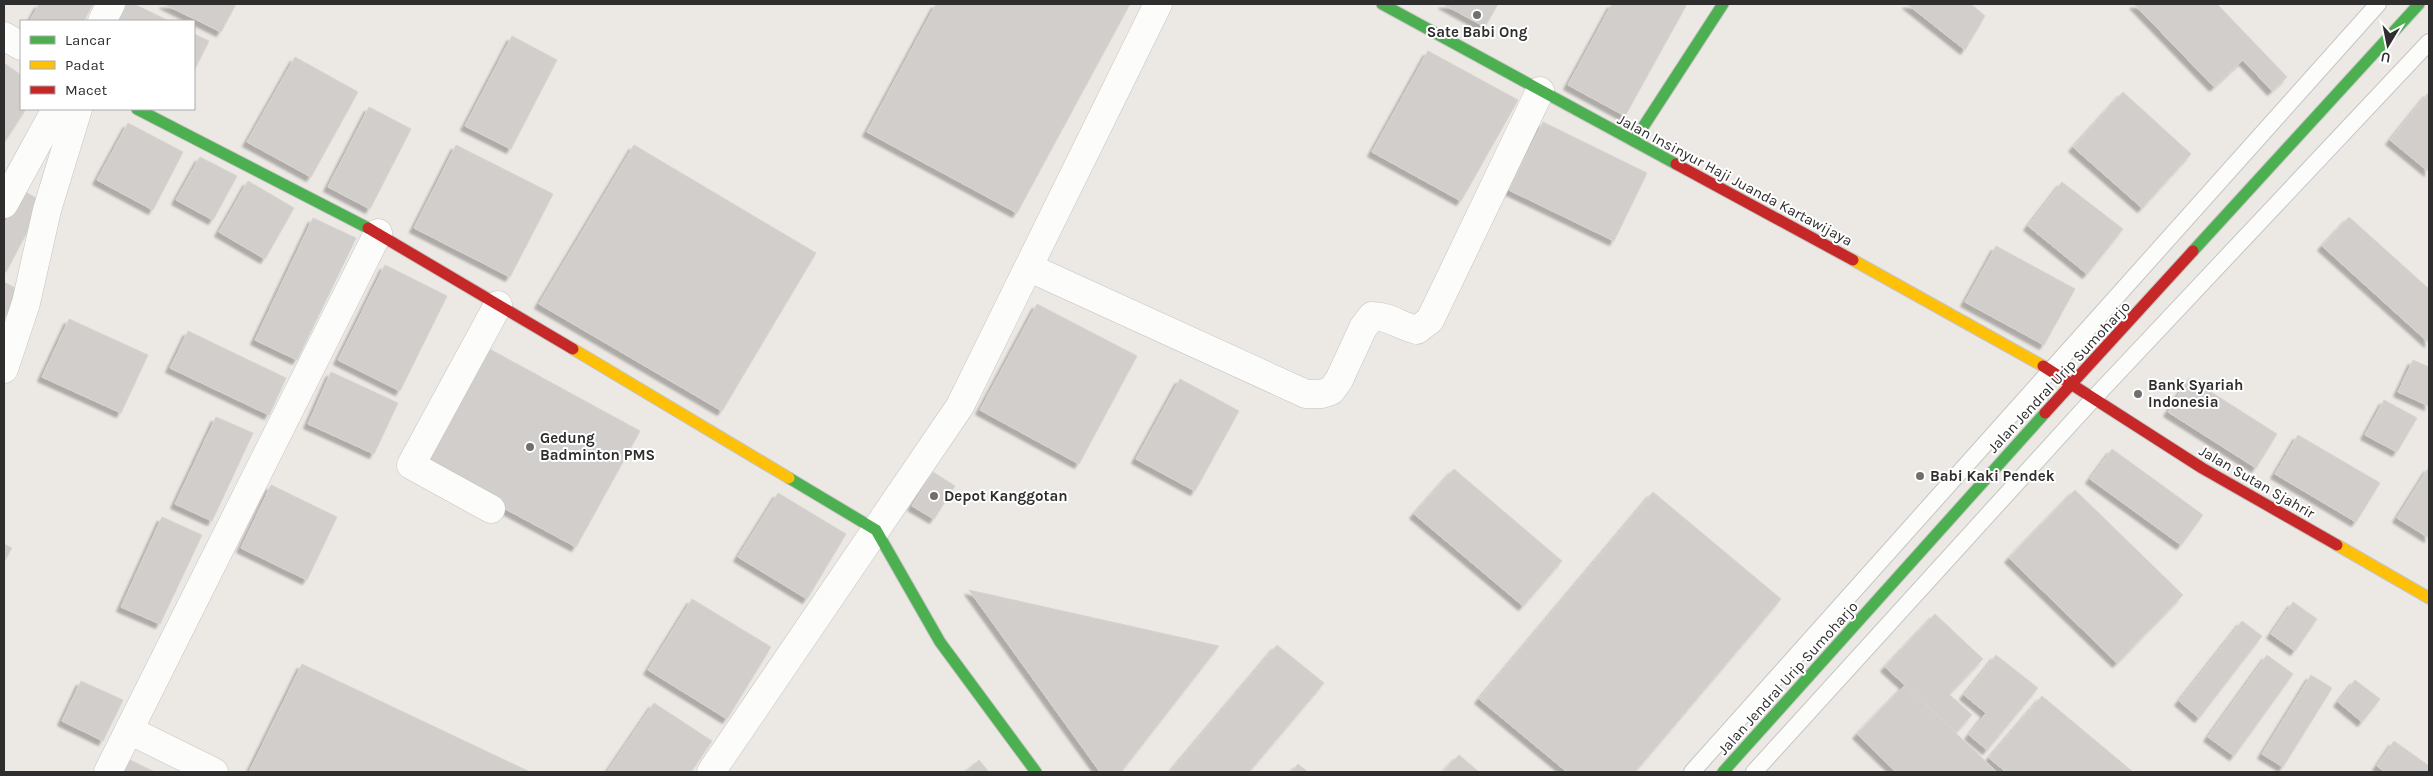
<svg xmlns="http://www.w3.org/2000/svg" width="2433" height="776" viewBox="0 0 2433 776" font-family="Karla,sans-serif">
<defs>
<filter id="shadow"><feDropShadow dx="-4.5" dy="4.5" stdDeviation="1" flood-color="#0004"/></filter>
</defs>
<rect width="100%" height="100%" fill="#ece8e4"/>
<!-- building -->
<g fill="#d1cecb" stroke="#d7d4d0" filter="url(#shadow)">
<path d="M39 4H93L84 21H30Z"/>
<path d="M127 4H134L169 21H118Z"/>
<path d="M164 4H236L221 32Z"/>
<path d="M936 4H1130L1017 213 867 132Z"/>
<path d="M1443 4H1498L1485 27Z"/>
<path d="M1612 4H1687L1625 116 1568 85Z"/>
<path d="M1907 4H1971L1985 16 1965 50Z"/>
<path d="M2134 4H2217L2287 77 2272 91 2243 60 2214 87Z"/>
<path d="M194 34 209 41 194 71Z"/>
<path d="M512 36 557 60 511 149 465 126Z"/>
<path d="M1428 51 1518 100 1461 201 1372 152Z"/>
<path d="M295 57 358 92 311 177 247 142Z"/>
<path d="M4 63 21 75V109H26L4 143Z"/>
<path d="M2123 92 2191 154 2142 208 2073 147Z"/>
<path d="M2429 92V172L2390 140Z"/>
<path d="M369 107 411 129 370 209 328 187Z"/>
<path d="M1543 122 1647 173 1614 241 1509 190Z"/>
<path d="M128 123 183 152 153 210 97 180Z"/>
<path d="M456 145 553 194 510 277 414 228Z"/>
<path d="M634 145 816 253 722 411 539 304Z"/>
<path d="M200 157 237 176 213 220 176 200Z"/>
<path d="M248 181 294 208 265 259 219 232Z"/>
<path d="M2062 182 2123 229 2087 274 2028 226Z"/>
<path d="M22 190 43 202 6 272 4 271V225Z"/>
<path d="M2349 217 2429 289V343L2322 246Z"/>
<path d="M313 218 356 238 297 360 255 340Z"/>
<path d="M1996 246 2075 289 2044 345 1965 302Z"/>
<path d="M385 265 447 296 400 391 338 360Z"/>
<path d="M4 282 19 290 4 319Z"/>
<path d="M1037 304 1137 356 1079 464 980 410Z"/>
<path d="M69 319 148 355 121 413 42 377Z"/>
<path d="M188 331 286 378 269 415 170 368Z"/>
<path d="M484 346 640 431 576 547 420 463Z"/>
<path d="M2413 360 2429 367V406L2398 392Z"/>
<path d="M331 372 398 403 374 454 308 424Z"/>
<path d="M2189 378 2277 434 2256 468 2168 412Z"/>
<path d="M1180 379 1239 411 1195 491 1136 459Z"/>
<path d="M2384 400 2417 418 2397 452 2365 435Z"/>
<path d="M216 417 253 433 212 521 175 504Z"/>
<path d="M2298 435 2380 483 2356 522 2275 474Z"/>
<path d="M2112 449 2203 515 2181 545 2090 479Z"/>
<path d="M2429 467V538L2397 518Z"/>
<path d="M1454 469 1562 561 1523 606 1414 514Z"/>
<path d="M933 472 955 486 934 519 912 506Z"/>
<path d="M271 485 337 517 307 580 241 548Z"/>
<path d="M2075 490 2183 595 2117 663 2009 558Z"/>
<path d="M1653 492 1781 599 1635 772H1567L1479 699Z"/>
<path d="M778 493 846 534 807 599 738 557Z"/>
<path d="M162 517 202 535 160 624 121 607Z"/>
<path d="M4 544 12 548 4 562Z"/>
<path d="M969 590 1219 646 1121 772H1100Z"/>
<path d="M692 599 771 647 727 719 648 670Z"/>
<path d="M2293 602 2317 619 2295 651 2271 634Z"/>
<path d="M1935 614 1983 659 1949 694 1972 715 1956 732 1885 667Z"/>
<path d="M2242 621 2262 636 2199 718 2179 701Z"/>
<path d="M1277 645 1324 683 1249 772H1170Z"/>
<path d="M1996 655 2038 688 1987 750 1969 735 1986 713 1964 695Z"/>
<path d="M2267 655 2293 674 2234 756 2208 737Z"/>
<path d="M302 664 530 772H249Z"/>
<path d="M2311 675 2332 688 2283 767 2262 754Z"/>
<path d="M2355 680 2380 699 2362 722 2338 702Z"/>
<path d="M81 681 123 700 103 741 62 721Z"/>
<path d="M1905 685 1997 772H1896L1857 734Z"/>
<path d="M2042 696 2133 772H2006L1989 758Z"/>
<path d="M654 703 712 741 691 772H607Z"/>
<path d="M2394 741 2429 766 2428 772H2385L2377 766Z"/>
<path d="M1459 755 1479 772H1443Z"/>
<path d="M128 759 155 772H121Z"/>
<path d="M979 760 989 772H965Z"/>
<path d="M1298 764 1308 772H1291Z"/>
</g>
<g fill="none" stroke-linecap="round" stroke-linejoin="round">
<!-- lane casing -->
<g stroke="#c5c4c5" stroke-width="18">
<g id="lane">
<path d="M1692 772 2378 4"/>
<path d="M1754 772 2094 398 2429 42"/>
</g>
</g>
<!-- street casing -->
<g stroke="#c5c4c5" stroke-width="29">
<g id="street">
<path d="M102 21 111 4"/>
<path d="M4 36 21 46"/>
<path d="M4 204 56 109"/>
<path d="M1030 268 1306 394H1321L1331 391 1339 380 1363 328 1372 316C1389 316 1400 326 1417 330L1430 320 1540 91"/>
<path d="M4 369 26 303 47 210 78 109"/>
<path d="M491 509 411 465 498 305"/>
<path d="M129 730 214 772"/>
<path d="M108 772 378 233"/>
<path d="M711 772 960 406 1158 4"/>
</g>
</g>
<!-- fast casing -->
<g stroke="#c5c4c5" stroke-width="13">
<g id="fast">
<path d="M1382 4 1676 164"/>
<path d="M137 109 368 228"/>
<path d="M1634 141 1723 4"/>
<path d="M2193 251 2419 4"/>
<path d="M789 478 876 530 940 642 1036 772"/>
<path d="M1723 772 2045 413"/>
</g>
</g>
<!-- slow casing -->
<g stroke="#c5c4c5" stroke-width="13">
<g id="slow">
<path d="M1853 260 2043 366"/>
<path d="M573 349 789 478"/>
<path d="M2337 545 2429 598"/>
</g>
</g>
<!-- jam casing -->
<g stroke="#c5c4c5" stroke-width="13">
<g id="jam">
<path d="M1676 164 1853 260"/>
<path d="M368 228 573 349"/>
<path d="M2043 366 2202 468 2337 545"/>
<path d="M2045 413 2193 251"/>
</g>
</g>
<!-- lane -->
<use href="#lane" stroke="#fcfcfb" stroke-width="16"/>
<!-- street -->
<use href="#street" stroke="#fcfcfb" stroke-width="28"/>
<!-- fast -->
<use href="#fast" stroke="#4caf50" stroke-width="11"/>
<!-- slow -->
<use href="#slow" stroke="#ffc107" stroke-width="11"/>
<!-- jam -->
<use href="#jam" stroke="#c62828" stroke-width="11"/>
</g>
<!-- markers -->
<g fill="#706f6e" stroke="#fff" stroke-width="2">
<circle cx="1477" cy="15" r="5"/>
<circle cx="2138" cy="394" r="5"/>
<circle cx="530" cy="447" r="5"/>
<circle cx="1920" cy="476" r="5"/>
<circle cx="934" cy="496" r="5"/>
</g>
<g text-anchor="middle" stroke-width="4" stroke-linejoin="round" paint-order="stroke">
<!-- poi labels -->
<g font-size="15" font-weight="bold" fill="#2e2e2e" stroke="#fff" text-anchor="start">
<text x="1477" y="37" text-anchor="middle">Sate Babi Ong</text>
<text x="2148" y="390">Bank Syariah<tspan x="2148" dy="17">Indonesia</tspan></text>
<text x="540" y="443">Gedung<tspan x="540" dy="17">Badminton PMS</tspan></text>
<text x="1930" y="481">Babi Kaki Pendek</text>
<text x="944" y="501">Depot Kanggotan</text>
</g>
<!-- street labels -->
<g font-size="15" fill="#2e2e2e" stroke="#fff">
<text transform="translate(1735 180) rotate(28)" y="5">Jalan Insinyur Haji Juanda Kartawijaya</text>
<text transform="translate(2059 377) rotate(-47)" y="5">Jalan Jendral Urip Sumoharjo</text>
<text transform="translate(2257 482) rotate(30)" y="5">Jalan Sutan Sjahrir</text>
<text transform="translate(1788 678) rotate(-48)" y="5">Jalan Jendral Urip Sumoharjo</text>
</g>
</g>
<!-- border -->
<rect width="2433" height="776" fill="none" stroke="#2e2e2e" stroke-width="10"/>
<!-- legend -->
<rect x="20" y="20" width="175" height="90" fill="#ffffff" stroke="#ababab"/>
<rect x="30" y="36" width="25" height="8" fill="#4caf50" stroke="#ababab"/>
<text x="65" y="45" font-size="15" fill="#2e2e2e">Lancar</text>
<rect x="30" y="61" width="25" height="8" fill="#ffc107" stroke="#ababab"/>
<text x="65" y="70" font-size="15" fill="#2e2e2e">Padat</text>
<rect x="30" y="86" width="25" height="8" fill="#c62828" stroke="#ababab"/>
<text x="65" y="95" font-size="15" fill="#2e2e2e">Macet</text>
<!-- north arrow -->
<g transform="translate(2388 45) rotate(190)" stroke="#ffffff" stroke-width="4" paint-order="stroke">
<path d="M0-4L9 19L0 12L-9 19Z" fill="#2e2e2e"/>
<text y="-8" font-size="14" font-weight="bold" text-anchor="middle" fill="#2e2e2e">U</text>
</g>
</svg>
